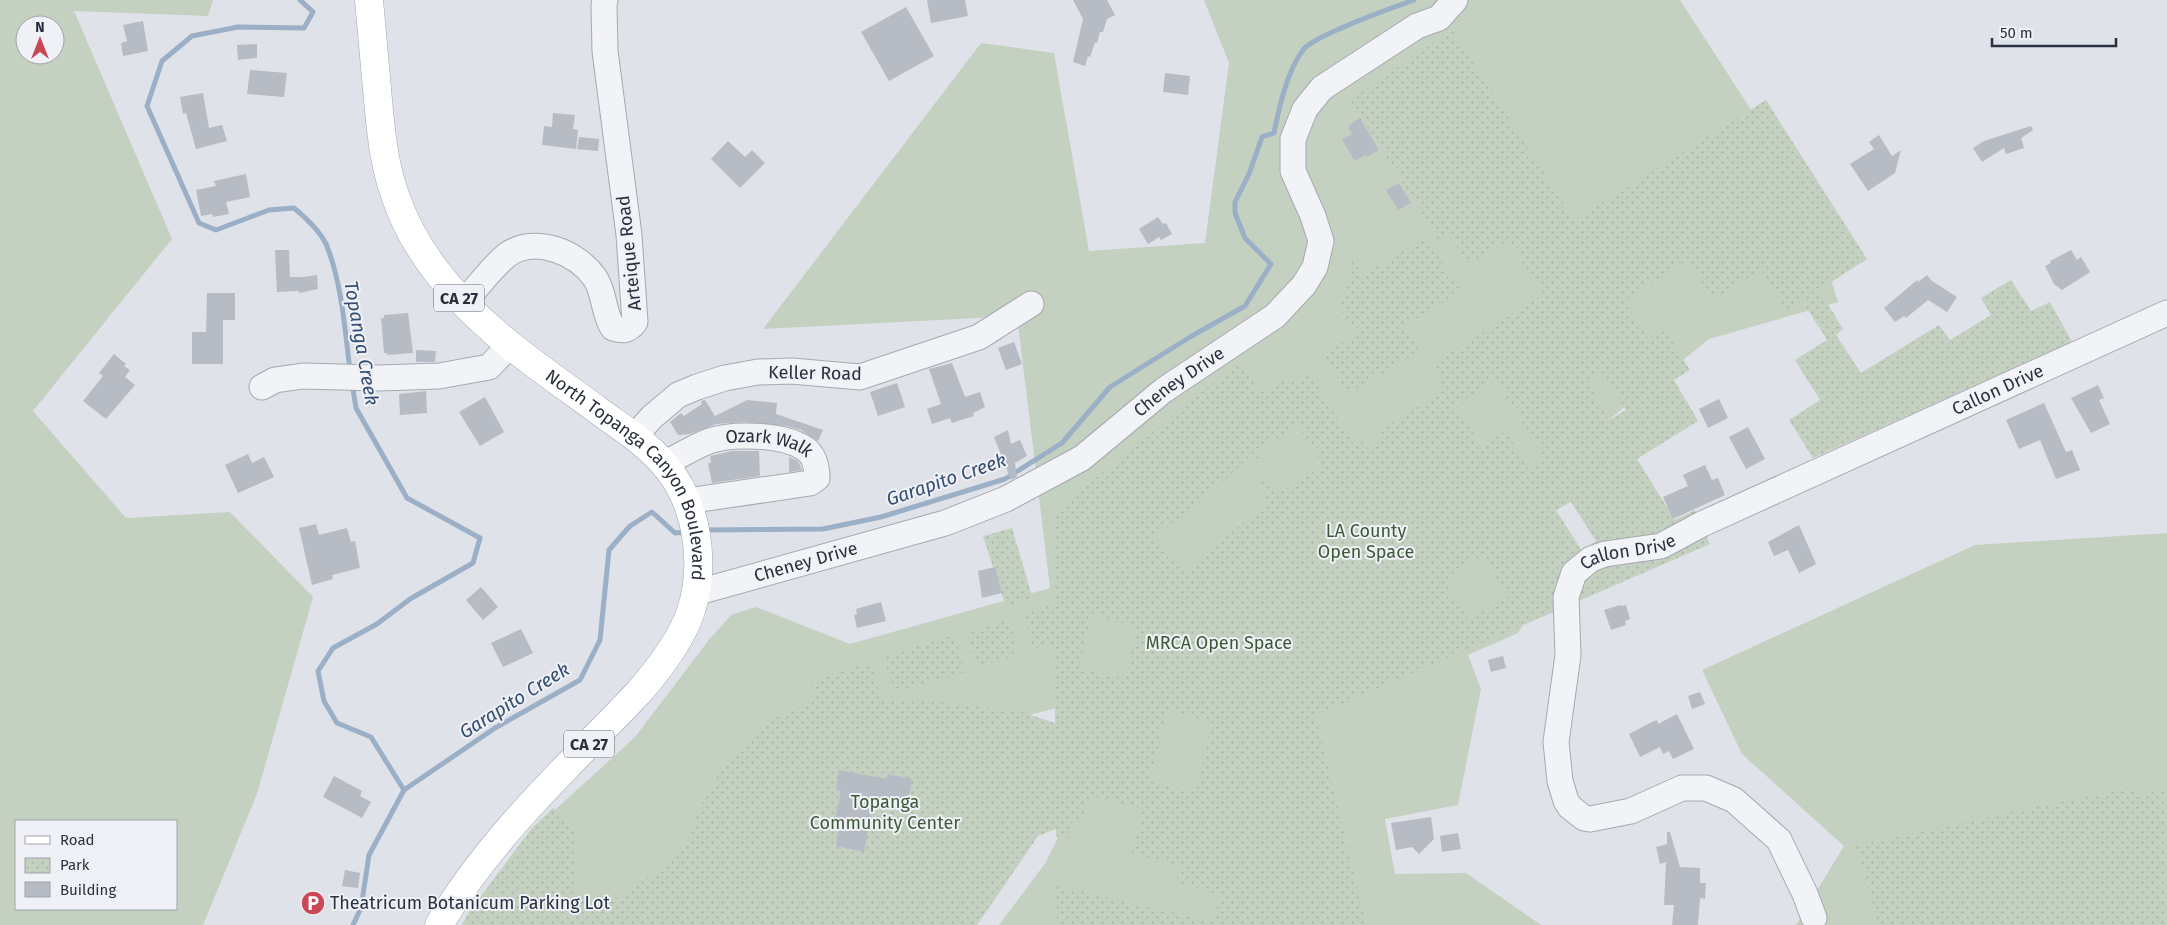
<svg xmlns="http://www.w3.org/2000/svg" width="2167" height="925" viewBox="0 0 2167 925" font-family="'Fira Sans',sans-serif">
<defs>
<pattern id="park-dots" width="8" height="8" patternUnits="userSpaceOnUse" patternTransform="scale(1.25)"><rect width="8" height="8" fill="#c4d1c1"/><path d="M2 2h.1M6 6h.1" fill="none" stroke="#a8b4a7" stroke-width="1.8" stroke-linecap="round"/></pattern>
</defs>
<rect width="100%" height="100%" fill="#dfe2e8"/>
<!-- grass -->
<g fill="#c4d1c1" fill-rule="evenodd">
<path d="M0 0H213L208 16 74 11 172 239 33 411 126 518 230 512 313 597 257 794 203 925H0ZM25 25H55V55H25ZM16 821H176V909H16Z"/>
<path d="M1204 0H1680L1805 193 1838 302 1709 339 1549 468 1564 556 1518 633 1468 655 1481 689 1458 805 1385 819 1395 874 1466 873 1541 925H999L1046 862 1079 795 1060 707 988 726 708 888 515 925 523 839 635 737 708 641 731 615 756 607 850 644 1050 588 1017 316 763 329 981 43 1054 53 1089 251 1205 243 1229 63Z"/>
<path d="M2167 533V925H1796L1844 846 1742 754 1702 670 1975 545Z"/>
</g>
<!-- park -->
<g fill="url(#park-dots)" fill-rule="evenodd">
<path d="M1452 30 1574 220 1766 100 1867 259 1819 290 1843 329 1836 335 1861 373 1939 325 1950 340 1991 315 1981 298 2011 280 2031 311 2050 302 2072 342 1813 458 1789 420 1820 400 1795 360 1827 340 1802 300 1786 310 1761 270 1713 300 1688 260 1624 300 1649 340 1665 330 1690 370 1674 380 1698 421 1637 459 1675 520 1695 510 1710 544 1316 715 1366 925H1057V886L1214 922 1220 895 1176 884 1180 866 1132 854 1143 809 1091 796 1082 818 1072 822 1068 838 1056 837V829L1038 836 977 925H462L469 912 532 828 553 808 576 835 573 893 621 898 684 849 699 809 725 763 769 721 817 700 812 680 871 661 881 699H914L1022 712 1055 723V644L1034 651 1024 614 1054 603V512L1240 361 1260 393 1285 380 1288 385 1309 372 1355 446 1362 441 1367 448 1384 438 1379 431 1445 390 1431 365 1543 294 1508 241 1468 264 1448 232 1438 239 1350 100ZM1601 371 1626 410 1609 420 1587 381ZM1495 380 1546 460 1529 470 1506 431 1481 446 1456 405ZM1298 425 1323 466 1277 494 1256 467 1267 502 1184 573 1155 537 1223 482 1251 455 1254 454 1256 465 1264 460 1257 452ZM1571 502 1596 541 1582 551 1556 510ZM1483 555 1508 597 1469 620 1444 581ZM1091 615 1137 626 1125 679 1079 669ZM1167 711 1212 722 1196 792 1150 782Z"/>
<path d="M1426 237 1461 291 1405 326 1420 351 1347 394 1324 355 1356 334 1338 305C1347 291 1352 275 1352 258L1363 275Z"/>
<path d="M1012 528 1033 599 1006 607 983 536Z"/>
<path d="M1009 619 1019 654 977 667 967 633Z"/>
<path d="M955 635 965 672 896 693 883 656Z"/>
<path d="M2133 787 2136 797 2167 788V925H1879L1855 845Z"/>
</g>
<g fill="none" stroke-linecap="round" stroke-linejoin="round">
<!-- stream -->
<g stroke="#9bafc7" stroke-width="5">
<path d="M300 0 313 12 304 28 238 27 192 36 162 61 147 106 199 223 216 230 269 210 294 208C306 218 323 233 328 249 342 286 345 331 350 370"/>
<path d="M352 383 356 408 407 498 480 538 473 563 410 599 377 624 333 648 318 671 324 701 337 723 371 737 404 790 369 855 361 908 353 925"/>
<path d="M704 530 823 529 881 517 1005 479 1062 443 1110 387 1190 337 1245 306 1271 264 1245 238 1235 213V202L1249 174 1262 137 1274 133C1279 108 1287 71 1303 50 1314 35 1392 8 1414 0"/>
<path d="M404 790 495 728 580 680 600 640 609 550 630 526 652 512 675 533 688 532"/>
</g>
</g>
<!-- building -->
<g fill="#b7bbc4">
<path d="M927 0H965L968 16 931 23Z"/>
<path d="M1073 0H1107L1115 15 1107 19 1103 32H1100L1097 43 1095 42 1090 57 1088 56 1085 66 1073 62 1083 19Z"/>
<path d="M906 7 934 56 889 81 861 32Z"/>
<path d="M143 21 148 51 123 56 121 43 127 41 123 25Z"/>
<path d="M257 44V58L238 60 237 45Z"/>
<path d="M250 70 287 73 284 97 247 94Z"/>
<path d="M1165 73 1190 76 1188 95 1163 92Z"/>
<path d="M203 93 209 128 222 125 227 141 196 149 186 113 183 114 180 97Z"/>
<path d="M553 113 575 115 573 129 578 130 576 149 542 145 544 126 552 127Z"/>
<path d="M1360 118 1379 150 1367 157 1365 155 1355 161 1342 140 1352 134 1348 128 1352 123Z"/>
<path d="M2031 126 2033 130 2021 138 2024 148 2006 154 2004 148 1982 162 1973 148 1984 141Z"/>
<path d="M1879 135 1892 156 1901 150 1895 173 1868 191 1850 164 1874 149 1869 142Z"/>
<path d="M579 137 599 139 598 151 577 149Z"/>
<path d="M728 141 745 157 752 150 765 163 740 188 711 159Z"/>
<path d="M246 174 250 197 226 202 229 214 213 217 212 214 201 216 196 190 216 186 214 181Z"/>
<path d="M1399 183 1411 203 1398 210 1386 190Z"/>
<path d="M1158 217 1163 224 1166 223 1172 234 1161 240 1159 237 1148 244 1139 229Z"/>
<path d="M275 250H289L290 277H304L317 275 318 289 299 293V291L277 292Z"/>
<path d="M2071 250 2077 260 2081 257 2090 272 2062 290 2054 284 2045 266 2051 263 2050 261Z"/>
<path d="M1927 275 1932 281 1957 297 1947 312 1928 300 1906 318 1904 316 1895 322 1884 308 1917 280 1918 282Z"/>
<path d="M207 293H235V320H223V364H192V332H206Z"/>
<path d="M408 313 413 353 387 355V353H384L381 318H384V315Z"/>
<path d="M1014 342 1022 364 1006 370 998 348Z"/>
<path d="M416 350 436 351 435 362H416Z"/>
<path d="M114 354 126 364 124 366 130 370 125 377 135 385 106 419 83 401 103 376 99 373Z"/>
<path d="M952 363 965 397 980 392 985 407 973 413 974 416 952 423 950 418 932 424 927 409 941 404 929 369Z"/>
<path d="M897 383 905 407 878 416 870 392Z"/>
<path d="M2098 385 2104 398 2099 400 2110 424 2091 433 2071 398Z"/>
<path d="M426 391 427 413 400 415 399 394Z"/>
<path d="M485 397 504 432 480 446 459 412Z"/>
<path d="M1719 399 1728 418 1708 428 1699 409Z"/>
<path d="M705 400 715 416 747 400 777 403 776 414 823 430 818 441 801 430 787 426 743 422 716 424 690 434 678 435 670 422 681 413 684 416 702 404 701 401Z"/>
<path d="M2044 403 2066 452 2072 450 2080 470 2056 479 2040 440 2019 449 2006 420Z"/>
<path d="M1748 427 1765 459 1746 469 1729 437Z"/>
<path d="M1008 430 1011 444 1020 440 1027 456 1015 463 1017 477 1011 480 994 437Z"/>
<path d="M732 451H759L760 476 712 483 708 463H711L710 456Z"/>
<path d="M248 454 252 463 264 457 274 477 238 493 225 465Z"/>
<path d="M789 457 798 461 802 470 789 472Z"/>
<path d="M1705 465 1712 480 1718 478 1725 495 1673 519 1663 497 1688 486 1683 475Z"/>
<path d="M316 524 319 535 347 528 351 542 355 541 360 568 332 575 333 579 312 585 299 528Z"/>
<path d="M1799 525 1816 564 1799 573 1788 550 1774 556 1768 542Z"/>
<path d="M995 567 1002 593 982 598 978 571Z"/>
<path d="M481 587 498 607 483 620 466 600Z"/>
<path d="M881 602 886 621 857 628 854 615 857 614 856 609Z"/>
<path d="M1620 605 1621 606 1626 605 1630 619 1625 621 1626 625 1611 630 1604 610Z"/>
<path d="M521 629 533 653 503 667 491 643Z"/>
<path d="M1503 656 1506 668 1491 672 1488 660Z"/>
<path d="M1700 692 1705 704 1692 709 1688 696Z"/>
<path d="M1677 714 1694 749 1673 759 1669 751 1663 754 1660 747 1640 757 1629 734 1652 722 1657 720 1658 724Z"/>
<path d="M839 770 887 779 888 774 912 779 908 802 886 798 885 801 874 799 864 852 836 846 839 826 834 824 841 791 836 790Z"/>
<path d="M334 776 362 791 360 796 371 802 362 818 323 797Z"/>
<path d="M1431 817 1434 839 1419 854 1412 847 1396 850 1391 823Z"/>
<path d="M1667 832H1670L1680 867 1700 868V883H1706L1705 899 1700 898 1698 925H1672L1674 905H1664L1666 862 1660 864 1656 847 1667 844Z"/>
<path d="M1458 833 1461 849 1442 852 1440 836Z"/>
<path d="M345 870 360 873 358 888 342 886Z"/>
</g>
<g fill="none" stroke-linecap="round" stroke-linejoin="round">
<!-- minor casing -->
<g stroke="#a5a9b2" stroke-width="27">
<g id="minor">
<path d="M463 303C477 288 491 268 507 255 535 235 577 252 595 278 605 293 603 313 613 328 623 331 628 331 635 322L629 235 605 51 604 6 605 0"/>
<path d="M262 387 275 380 303 376 379 378 439 376 489 367 510 345"/>
<path d="M634 437 652 417 678 395 697 387 725 378 758 372 792 371 860 377 979 337 1031 304"/>
<path id="s1" d="M664 464C679 456 694 447 709 441 733 433 782 434 804 448 814 454 817 467 817 478L810 483 687 501"/>
<path id="s2" d="M695 593 945 523 1006 499 1082 458 1164 390 1275 316 1304 285 1315 267 1321 241 1313 216 1293 171V139L1305 109 1322 88 1417 26 1439 18 1455 0"/>
<path id="s3" d="M1814 918 1805 894 1779 840 1734 800 1706 788H1682L1631 811 1590 819 1584 818 1570 807 1566 801 1560 781 1556 742 1568 655 1566 597 1574 573 1591 559 1605 554 1661 546 1702 524 2167 313"/>
</g>
</g>
<!-- major casing -->
<g stroke="#9fa7b3" stroke-width="29">
<g id="major">
<path id="s4" d="M369 0C372 33 375 67 378 100 381 132 384 165 395 195 404 222 420 250 437 272 481 330 542 369 599 411 622 428 646 443 664 464 698 503 706 563 691 611 681 641 659 669 639 692 569 766 491 836 439 925"/>
</g>
</g>
<!-- minor -->
<use href="#minor" stroke="#f2f3f6" stroke-width="25"/>
<!-- major -->
<use href="#major" stroke="#fff" stroke-width="28"/>
</g>
<!-- icons -->
<defs>
<g id="parking-disc" transform="scale(1.25)"><circle r="9.5" fill="#c94858" stroke="#eff1f6"/><path d="M-3.5-5.5H1a3.5 3.5 0 0 1 0 7H-1V5.5H-3.5ZM-1-3.4V-.6H.8a1.4 1.4 0 0 0 0-2.8Z" fill="#fff"/></g>
</defs>
<g fill-rule="evenodd">
<use href="#parking-disc" x="313" y="903"/>
</g>
<g text-anchor="middle" stroke-width="4" stroke-linejoin="round" paint-order="stroke">
<!-- shield labels -->
<g fill="#eff1f6" stroke="#646a75" stroke-width="1">
<rect x="434" y="284.5" width="50" height="27" rx="4"/>
<rect x="564" y="730.5" width="50" height="27" rx="4"/>
</g>
<g font-size="16" font-weight="bold" fill="#29303e">
<text x="459" y="304">CA 27</text>
<text x="589" y="750">CA 27</text>
</g>
<!-- street labels -->
<g font-size="18" fill="#29303e" stroke="#eff1f6">
<text transform="translate(629 253) rotate(-96)" y="6">Arteique Road</text>
<text transform="translate(815 373) rotate(1)" y="6">Keller Road</text>
<text dy="6" stroke="none"><textPath href="#s2" startOffset="535">Cheney Drive</textPath></text>
<text dy="6" stroke="none"><textPath href="#s3" startOffset="1025">Callon Drive</textPath></text>
<text dy="6" stroke="none"><textPath href="#s1" startOffset="112">Ozark Walk</textPath></text>
<text dy="6" stroke="none"><textPath href="#s4" startOffset="572">North Topanga Canyon Boulevard</textPath></text>
<text dy="6" stroke="none"><textPath href="#s3" startOffset="620">Callon Drive</textPath></text>
<text dy="6" stroke="none"><textPath href="#s2" startOffset="115">Cheney Drive</textPath></text>
</g>
<!-- park labels -->
<g font-size="18" fill="#3c5a37" stroke="#eff1f6">
<text x="1366" y="537">LA County<tspan x="1366" dy="21">Open Space</tspan></text>
<text x="1219" y="649">MRCA Open Space</text>
<text x="885" y="808">Topanga<tspan x="885" dy="21">Community Center</tspan></text>
</g>
<!-- poi labels -->
<g font-size="18" fill="#29303e" stroke="#eff1f6" text-anchor="start">
<text x="330" y="909">Theatricum Botanicum Parking Lot</text>
</g>
<!-- water labels -->
<g font-size="19" font-style="italic" fill="#344e71" stroke="#eff1f6">
<text transform="translate(362 343) rotate(80)" y="7">Topanga Creek</text>
<text transform="translate(946 479) rotate(-19)" y="7">Garapito Creek</text>
<text transform="translate(514 700) rotate(-32)" y="7">Garapito Creek</text>
</g>
</g>
<!-- legend -->
<rect x="15" y="820" width="162" height="90" fill="#eff1f6" stroke="#a0a4ac"/>
<rect x="25" y="836" width="25" height="8" fill="#ffffff" stroke="#a0a4ac"/>
<text x="60" y="845" font-size="15" fill="#29303e">Road</text>
<rect x="25" y="858" width="25" height="15" fill="url(#park-dots)" stroke="#a0a4ac"/>
<text x="60" y="870" font-size="15" fill="#29303e">Park</text>
<rect x="25" y="882" width="25" height="15" fill="#b7bbc4" stroke="#a0a4ac"/>
<text x="60" y="895" font-size="15" fill="#29303e">Building</text>
<!-- north arrow -->
<g transform="translate(40 40)"><circle r="24" fill="#eff1f6" stroke="#a0a4ac"/>
<path d="M0-4L9 19L0 12L-9 19Z" fill="#c94858"/>
<text y="-8" font-size="14" font-weight="bold" text-anchor="middle" fill="#29303e">N</text>
</g>
<!-- scale -->
<path d="M1992 38v8h124v-8" fill="none" stroke="#29303e" stroke-width="2.5"/>
<text x="2000" y="38" font-size="15" fill="#29303e" stroke="#eff1f6" stroke-width="4" paint-order="stroke">50 m</text>
</svg>
